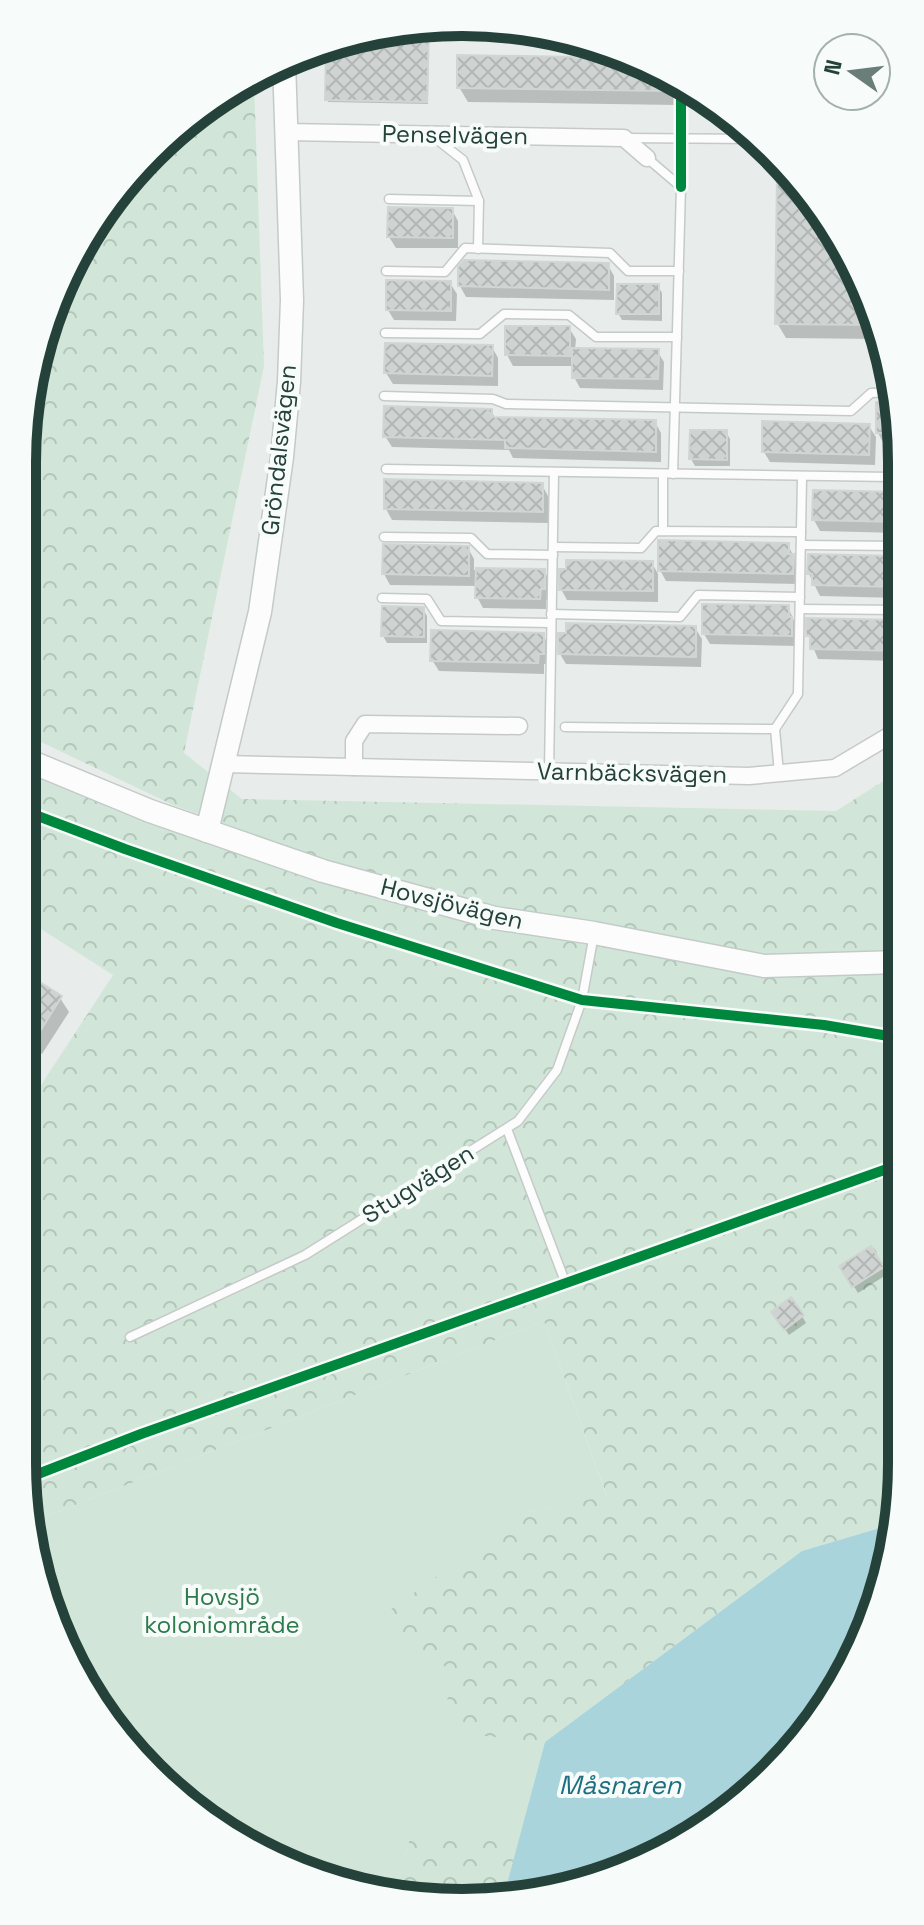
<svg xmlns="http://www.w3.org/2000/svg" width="924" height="1925" viewBox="0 0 924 1925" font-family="'Space Grotesk',sans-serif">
<defs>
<pattern id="forest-crowns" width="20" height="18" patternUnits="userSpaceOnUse" patternTransform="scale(2)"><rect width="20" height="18" fill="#d1e6d8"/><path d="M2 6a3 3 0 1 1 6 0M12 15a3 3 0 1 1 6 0" fill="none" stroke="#b3c6ba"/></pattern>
<pattern id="building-cross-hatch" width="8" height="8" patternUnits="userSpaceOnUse" patternTransform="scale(2)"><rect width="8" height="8" fill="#cfd4d2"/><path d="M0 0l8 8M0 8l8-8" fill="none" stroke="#b2b7b5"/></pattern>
</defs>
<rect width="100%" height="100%" fill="#e8edeb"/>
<!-- green -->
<path fill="#d1e6d8" d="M544 1321 607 1497 528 1512 457 1674 436 1730 545 1742 521 1833H412L391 1895 376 1894 218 1829 113 1731 46 1605 32 1522Z"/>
<!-- forest -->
<g fill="url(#forest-crowns)">
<path d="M254 82 264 366 184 753 242 799 836 811 899 771 900 955 754 959 496 907 324 860 173 805 22 733V462L56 293 151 151Z"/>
<path d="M22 770 338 886 543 937 746 970 900 971 902 1463 890 1525 802 1551 545 1742 435 1731 457 1674 373 1622 528 1512 607 1496 544 1321 32 1522 22 1463V1114L113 975 22 917Z"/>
<path d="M412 1833H521L503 1899 391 1895Z"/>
</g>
<!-- water -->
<path fill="#a9d4db" d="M890 1525 868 1632 793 1753 657 1857 519 1899H503L545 1742 802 1551Z"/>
<!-- shadow -->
<g fill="#0003">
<path d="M429 29 428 104 328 102V49Z"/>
<path d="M459 57 638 60 678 83 677 105 468 102 459 87Z"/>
<path d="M779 177 794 178 811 195 868 293 881 339 786 338 777 323Z"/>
<path d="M452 210 458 221V248H396L389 237Z"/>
<path d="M608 265 614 276V300L466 297 460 286Z"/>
<path d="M450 283 457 294 456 321 394 320 388 310Z"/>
<path d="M658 286 662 293V321L622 320 618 313Z"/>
<path d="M569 328 576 339 575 350 657 351 664 362 663 390 580 388 574 377V366H513L507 355Z"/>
<path d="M492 347 498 358V386L393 384 386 373Z"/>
<path d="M878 404H898V444H884L878 433Z"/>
<path d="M491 411 496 419 655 422 661 433V462L513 458 509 450 392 447 385 436Z"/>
<path d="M869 426 876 437 875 465 770 462 764 452Z"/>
<path d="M726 432 730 439V466H695L691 459Z"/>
<path d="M542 485 548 496V523L392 520 386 509Z"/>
<path d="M815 492 898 494 899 533 820 531 814 520Z"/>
<path d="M788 545 799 567 798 584 666 581 660 570Z"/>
<path d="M468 548 474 559V570L544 571 551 582 550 600H546V609L483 608 477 597V586L390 585 384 574Z"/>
<path d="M899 558V598L820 596 809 574Z"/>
<path d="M652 563 658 574V602L567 600 561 589Z"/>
<path d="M788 607 798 630 797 646 710 644 704 634Z"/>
<path d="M423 609 427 616V643H387L383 636Z"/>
<path d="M899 622V661L818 659 808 635Z"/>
<path d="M695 628 702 639 701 667 566 664 560 654Z"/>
<path d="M543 635 549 646V664H544V674L439 671 432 660Z"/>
<path d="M22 974 60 998 69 1012 42 1054 22 1041Z"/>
<path d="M870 1249 886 1275 858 1293 842 1267Z"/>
<path d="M802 1316 806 1323 789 1335 778 1319Z"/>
</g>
<!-- building -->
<g fill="url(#building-cross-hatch)" stroke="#d1d6d4" stroke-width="2">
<path d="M429 29 427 102 325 100 326 49Z"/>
<path d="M457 55 634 58 670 78V91L457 88Z"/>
<path d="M777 175 792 176 811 195 868 293 877 325 775 324Z"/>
<path d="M388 207 453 208V238L387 237Z"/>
<path d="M464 260 609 263V290L458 286V267Z"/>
<path d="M386 280 451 281V311L386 310Z"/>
<path d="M617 284H659V314H616Z"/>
<path d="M505 326H570V356L505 355Z"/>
<path d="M385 343 493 345 492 376 384 373Z"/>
<path d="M572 348 659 349 658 379 572 378Z"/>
<rect x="876" y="402" width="22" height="31"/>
<path d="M384 406 492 409V417L656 420V452L505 448V440L383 437Z"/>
<path d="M762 421 870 424 869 455 762 452Z"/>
<path d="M690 430H727V460L689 459Z"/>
<path d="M384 479 543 483V512L384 509Z"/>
<path d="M813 490 898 492 899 522 812 520Z"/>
<path d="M658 540 789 543V554H794L793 574 658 571Z"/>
<path d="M383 544 469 546V576L382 574Z"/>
<path d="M808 554 899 556V587L812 585V574H807Z"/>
<path d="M566 560 653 561V591L559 590V569H566Z"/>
<path d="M476 568 545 569V589H541L540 599 475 598Z"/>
<path d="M702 604 789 605V617H792V636L702 634Z"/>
<path d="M382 606 424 607V637L381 636Z"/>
<path d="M806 618 899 620V651L810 649V636H806Z"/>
<path d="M566 623 696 626V657L558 654V633H566Z"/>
<path d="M431 630 544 633V654H539L538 663 430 661Z"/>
<path d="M22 971 62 996 34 1041 22 1033Z"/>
<path d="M871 1246 884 1267 852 1287 839 1266Z"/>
<path d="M791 1297 804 1315 784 1330 771 1312Z"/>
</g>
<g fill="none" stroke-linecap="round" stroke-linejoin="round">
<!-- lane casing -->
<g stroke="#c5cac8" stroke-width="11">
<g id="lane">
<path d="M442 30 507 31"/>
<path d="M435 138 463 160 479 201 478 249"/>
<path d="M625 138 756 139"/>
<path d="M647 158 681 187 673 474"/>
<path d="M389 199 479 201"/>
<path d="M386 271 445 272 465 248 610 253 628 271H679"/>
<path d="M385 333 480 334 504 314 569 315 596 337H677"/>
<path d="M384 396 493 399 506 404 851 411 871 393 895 392"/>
<path d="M386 469 891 477 898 471"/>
<path d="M663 474V531"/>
<path d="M384 537 471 538 487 554 553 555"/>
<path d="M801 545 899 546"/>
<path d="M553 547 641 548 656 531 801 532"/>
<path d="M382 598 427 599 441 621 551 623"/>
<path d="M800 609 899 610"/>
<path d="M551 614 680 617 698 595 800 597"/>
<path d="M565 727 775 729"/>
<path d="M549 771 554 472"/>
<path d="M779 773 775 729 798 694 802 477"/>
<path d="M507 1129 566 1284"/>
<path d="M130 1337 305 1255 518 1121 557 1070 582 1000 594 934"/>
</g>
</g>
<!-- street casing -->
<g stroke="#c5cac8" stroke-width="19">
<g id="street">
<path d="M442 26V30"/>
<path d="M286 132 624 138 647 158"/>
<path d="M224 764 749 776 835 768 899 730"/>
<path d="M354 767V741L365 724 519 726"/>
</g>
</g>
<!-- secondary casing -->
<g stroke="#c3cbc8" stroke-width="25">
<g id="secondary">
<path d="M22 758 150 811 323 871 495 918 594 933 764 966 900 962"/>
<path d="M207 831 260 612 282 457 289 382 292 300 284 62"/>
</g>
</g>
<!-- lane -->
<use href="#lane" stroke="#fcfcfc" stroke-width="8"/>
<!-- street -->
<use href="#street" stroke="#fcfcfc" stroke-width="16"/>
<!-- secondary -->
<use href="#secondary" stroke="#fcfcfc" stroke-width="22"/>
<!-- cycleway casing -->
<g stroke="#f7fbf9" stroke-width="15">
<g id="cycleway">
<path d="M681 85V187"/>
<path d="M22 810 125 849 337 923 582 1000 824 1025 900 1038"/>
<path d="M25 1479 141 1434 901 1164"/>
</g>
</g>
<!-- cycleway -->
<use href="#cycleway" stroke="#00873e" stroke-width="10"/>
</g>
<g text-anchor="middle" stroke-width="8" stroke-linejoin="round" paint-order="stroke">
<!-- street labels -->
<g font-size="24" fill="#24423a" stroke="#f7fbf9">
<text transform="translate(455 135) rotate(1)" y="8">Penselvägen</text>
<text transform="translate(279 450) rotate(-84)" y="8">Gröndalsvägen</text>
<text transform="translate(632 773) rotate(1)" y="8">Varnbäcksvägen</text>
<text transform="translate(452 904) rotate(14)" y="8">Hovsjövägen</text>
<text transform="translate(418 1184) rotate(-32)" y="8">Stugvägen</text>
</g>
<!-- park labels -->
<g font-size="24" fill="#2d7a4b" stroke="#f7fbf9">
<text x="222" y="1605">Hovsjö<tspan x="222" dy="28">koloniområde</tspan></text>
</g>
<!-- water labels -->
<g font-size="26" font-style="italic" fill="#1c6f80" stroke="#f7fbf9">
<text x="620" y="1794">Måsnaren</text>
</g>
</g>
<!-- crop -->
<path d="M0 0H924V1925H0ZM462 36H462A426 426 0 0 1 888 462V1463A426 426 0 0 1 462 1889H462A426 426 0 0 1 36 1463V462A426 426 0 0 1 462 36Z" fill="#f7fbf9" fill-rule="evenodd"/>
<path fill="none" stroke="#24423a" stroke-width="10" d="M462 36H462A426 426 0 0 1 888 462V1463A426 426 0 0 1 462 1889H462A426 426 0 0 1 36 1463V462A426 426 0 0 1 462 36Z"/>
<!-- north arrow -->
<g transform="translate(852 72) rotate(284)"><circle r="38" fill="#f7fbf9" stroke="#a3b1ad" stroke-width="2"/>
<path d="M0-6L14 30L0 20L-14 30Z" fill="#697e78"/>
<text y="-12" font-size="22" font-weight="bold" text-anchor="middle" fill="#24423a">N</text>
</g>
</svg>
